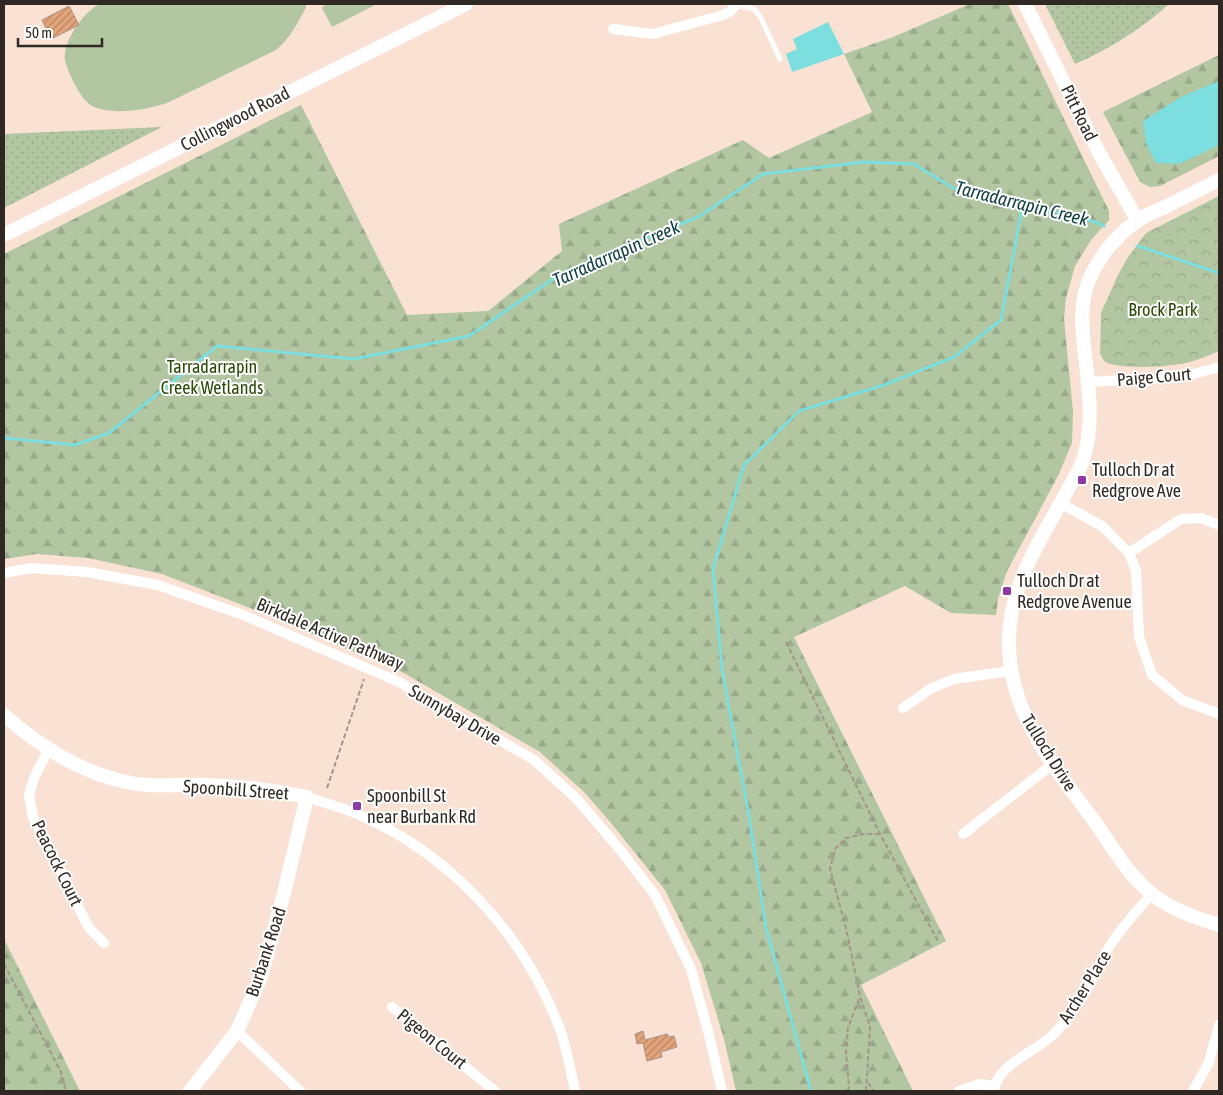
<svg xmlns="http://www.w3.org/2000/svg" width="1223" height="1095" viewBox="0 0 1223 1095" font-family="'Asap Condensed',sans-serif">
<defs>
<pattern id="grass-dots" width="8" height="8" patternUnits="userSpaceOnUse" patternTransform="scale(1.25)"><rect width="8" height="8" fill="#b1c6a1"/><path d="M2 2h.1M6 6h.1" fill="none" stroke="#99aa8a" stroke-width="1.8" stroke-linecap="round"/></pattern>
<pattern id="forest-firs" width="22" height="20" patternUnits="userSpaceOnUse" patternTransform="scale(1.25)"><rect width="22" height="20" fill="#b1c6a1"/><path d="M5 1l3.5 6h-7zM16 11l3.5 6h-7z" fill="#99aa8a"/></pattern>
<pattern id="park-crowns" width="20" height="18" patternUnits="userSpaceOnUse" patternTransform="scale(1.25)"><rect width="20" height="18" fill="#b1c6a1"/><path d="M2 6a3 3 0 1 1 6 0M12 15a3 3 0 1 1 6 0" fill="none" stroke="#99aa8a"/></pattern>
<pattern id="building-hatch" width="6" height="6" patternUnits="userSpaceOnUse" patternTransform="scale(1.25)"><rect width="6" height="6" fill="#e2a47b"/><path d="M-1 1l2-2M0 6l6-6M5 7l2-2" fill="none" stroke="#b88664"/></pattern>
</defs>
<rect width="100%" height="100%" fill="#f9e2d4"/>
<!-- grass -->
<g fill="url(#grass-dots)">
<path d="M1045 4H1169C1143 28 1108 50 1075 64Z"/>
<path d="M162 127 4 208V134Z"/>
</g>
<!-- forest -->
<g fill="url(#forest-firs)">
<path d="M970 4H1008L1109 211V220L1091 240 1075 266 1066 298 1064 319 1073 412 1072 443 1058 476 1007 571 998 599 996 615 951 613 905 586 794 637 946 941 861 985 913 1091H736L724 1039 701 963 665 890 611 823 584 792 540 752 402 672 250 608 162 574 88 558 37 554 4 559V254L301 105 407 315 488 311 562 251 559 224 743 140 769 158 872 112 844 54 893 37Z"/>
<path d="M1219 55V156L1160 186 1150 187 1140 182 1103 112Z"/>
<path d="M4 939 80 1091H4Z"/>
</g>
<!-- park -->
<path fill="url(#park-crowns)" d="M1219 196V351C1210 355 1200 359 1190 362 1171 367 1129 369 1111 364 1105 363 1102 359 1100 353L1101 313 1117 277 1128 257 1146 233Z"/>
<!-- garden -->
<g fill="#b1c6a1">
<path d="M99 4H306V7C298 23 290 38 276 50L167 103C146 110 113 116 92 106 85 102 79 92 75 85 71 77 67 69 65 60 62 42 84 12 99 4Z"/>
<path d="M326 4H377L332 27 322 8Z"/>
</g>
<!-- water -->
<g fill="#7cdede">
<path d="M828 22 844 54 792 72 786 54 797 49 793 39Z"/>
<path d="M1219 81V145L1179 164 1156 163 1146 143 1143 121 1181 97Z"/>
</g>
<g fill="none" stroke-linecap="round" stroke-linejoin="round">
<!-- stream -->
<g stroke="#7cdede" stroke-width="3">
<path d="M1138 246 1219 273"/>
<path d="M4 438 75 445 109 433 217 346 354 359 469 336 560 274 698 217 763 174 864 162 914 164 953 188 1096 222 1104 226"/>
<path d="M811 1091 766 928 749 816 722 669 713 569 744 465 799 411 884 385 954 357 1001 320 1023 204"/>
</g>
</g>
<!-- building -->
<g fill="url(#building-hatch)" stroke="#a89386">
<path d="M69 6 79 25 51 39 42 20Z"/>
<path d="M643 1031 645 1040 667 1034 669 1037 674 1036 677 1047 661 1052 662 1057 647 1061 643 1043 637 1044 635 1034Z"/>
</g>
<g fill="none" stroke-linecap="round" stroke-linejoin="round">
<!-- path -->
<g stroke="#a5958a" stroke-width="2" stroke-dasharray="5 2.5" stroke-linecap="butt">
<path d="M786 642 880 834 938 941"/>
<path d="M327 788 364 679"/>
<path d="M4 964 61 1072 66 1091"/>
<path d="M868 1083 874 1091"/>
<path d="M847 1091 849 1088 846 1052 848 1028 860 996"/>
<path d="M866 1091 870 1027 860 996 846 928 830 869 835 849 846 838 864 834H879"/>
</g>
<!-- lane -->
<path stroke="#fff" stroke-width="5" d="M736 5 754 9 760 16 780 59"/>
<!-- street -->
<g stroke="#fff" stroke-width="10">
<path d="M613 29 653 34 723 15 731 11 736 4"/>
<path d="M1088 382 1183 377 1219 367"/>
<path d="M1060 503 1102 526 1129 553 1136 571 1139 637 1152 675 1182 700 1219 714"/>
<path d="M1129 553 1181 519 1201 518 1219 525"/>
<path d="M4 573 31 568 87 572 158 585 243 615 399 682 534 760 577 799 621 851 655 895 691 969 709 1035 722 1091"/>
<path d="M903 708 930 689 954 679 1010 671"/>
<path d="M48 750 34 778 29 795 33 817 89 928 104 943"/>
<path d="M307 797C322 802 336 806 350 811 448 850 525 934 561 1032 567 1051 571 1072 575 1091"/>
<path d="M963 834 1053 764"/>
<path d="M392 1007 495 1091"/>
<path d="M237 1031 300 1091"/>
<path d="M959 1091 980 1084 995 1086C1003 1061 1036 1052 1054 1034 1066 1021 1077 1007 1086 991 1095 975 1102 957 1113 941 1124 925 1139 909 1151 894"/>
<path d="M1193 1091 1209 1062 1219 1025"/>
</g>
<!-- secondary -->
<g stroke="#fff" stroke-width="14">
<path d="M1025 4 1098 151 1138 221"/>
<path d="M1219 180C1201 189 1183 198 1165 207 1156 211 1145 215 1137 221 1111 239 1086 272 1083 304 1081 322 1083 338 1085 355 1089 390 1094 426 1083 460 1079 472 1071 483 1066 493 1044 534 1015 577 1010 624 1001 705 1051 762 1095 822 1112 847 1129 876 1152 894 1172 910 1196 918 1219 925"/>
<path d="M4 235 466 4"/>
<path d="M4 715C40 746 79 772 126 782 152 788 179 784 205 785 240 786 274 790 307 797L283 897 261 977 237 1031 190 1091"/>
</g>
</g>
<!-- markers -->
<g fill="#8f39a6" stroke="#fff" stroke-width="2">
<rect x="1077" y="475" width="10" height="10" rx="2.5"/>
<rect x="1002" y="586" width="10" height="10" rx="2.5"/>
<rect x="352" y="801" width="10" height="10" rx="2.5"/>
</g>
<g text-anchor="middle" stroke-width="4" stroke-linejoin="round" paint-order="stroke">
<!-- street labels -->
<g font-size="18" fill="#302822" stroke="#fff">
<text transform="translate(1079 113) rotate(64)" y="6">Pitt Road</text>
<text transform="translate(235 119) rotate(-27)" y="6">Collingwood Road</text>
<text transform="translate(1154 377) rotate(-5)" y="6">Paige Court</text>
<text transform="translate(330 634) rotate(23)" y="6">Birkdale Active Pathway</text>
<text transform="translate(455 715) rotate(30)" y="6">Sunnybay Drive</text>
<text transform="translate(1049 753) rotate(58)" y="6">Tulloch Drive</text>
<text transform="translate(236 790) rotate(4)" y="6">Spoonbill Street</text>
<text transform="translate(57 863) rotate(64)" y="6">Peacock Court</text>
<text transform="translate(266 952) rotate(-72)" y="6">Burbank Road</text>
<text transform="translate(1085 987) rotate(-58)" y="6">Archer Place</text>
<text transform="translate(432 1039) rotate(39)" y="6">Pigeon Court</text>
</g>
<!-- park labels -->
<g font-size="18" fill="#2b4a06" stroke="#fff">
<text x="1163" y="316">Brock Park</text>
<text x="212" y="373">Tarradarrapin<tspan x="212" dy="21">Creek Wetlands</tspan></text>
</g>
<!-- poi labels -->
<g font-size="18" fill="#302822" stroke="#fff" text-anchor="start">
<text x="1092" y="476">Tulloch Dr at<tspan x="1092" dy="21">Redgrove Ave</tspan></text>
<text x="1017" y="587">Tulloch Dr at<tspan x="1017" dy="21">Redgrove Avenue</tspan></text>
<text x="367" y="802">Spoonbill St<tspan x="367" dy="21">near Burbank Rd</tspan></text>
</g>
<!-- water labels -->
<g font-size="19" font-style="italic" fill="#103f3f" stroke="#fff">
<text transform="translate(1022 203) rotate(14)" y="7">Tarradarrapin Creek</text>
<text transform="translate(616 253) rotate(-24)" y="7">Tarradarrapin Creek</text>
</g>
</g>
<!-- border -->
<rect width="1223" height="1095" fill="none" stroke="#302822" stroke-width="10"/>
<!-- scale -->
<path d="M18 38v8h84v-8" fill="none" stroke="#302822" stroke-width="2.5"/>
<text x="25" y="38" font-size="15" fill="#302822" stroke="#ffffff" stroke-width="4" paint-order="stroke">50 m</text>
</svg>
